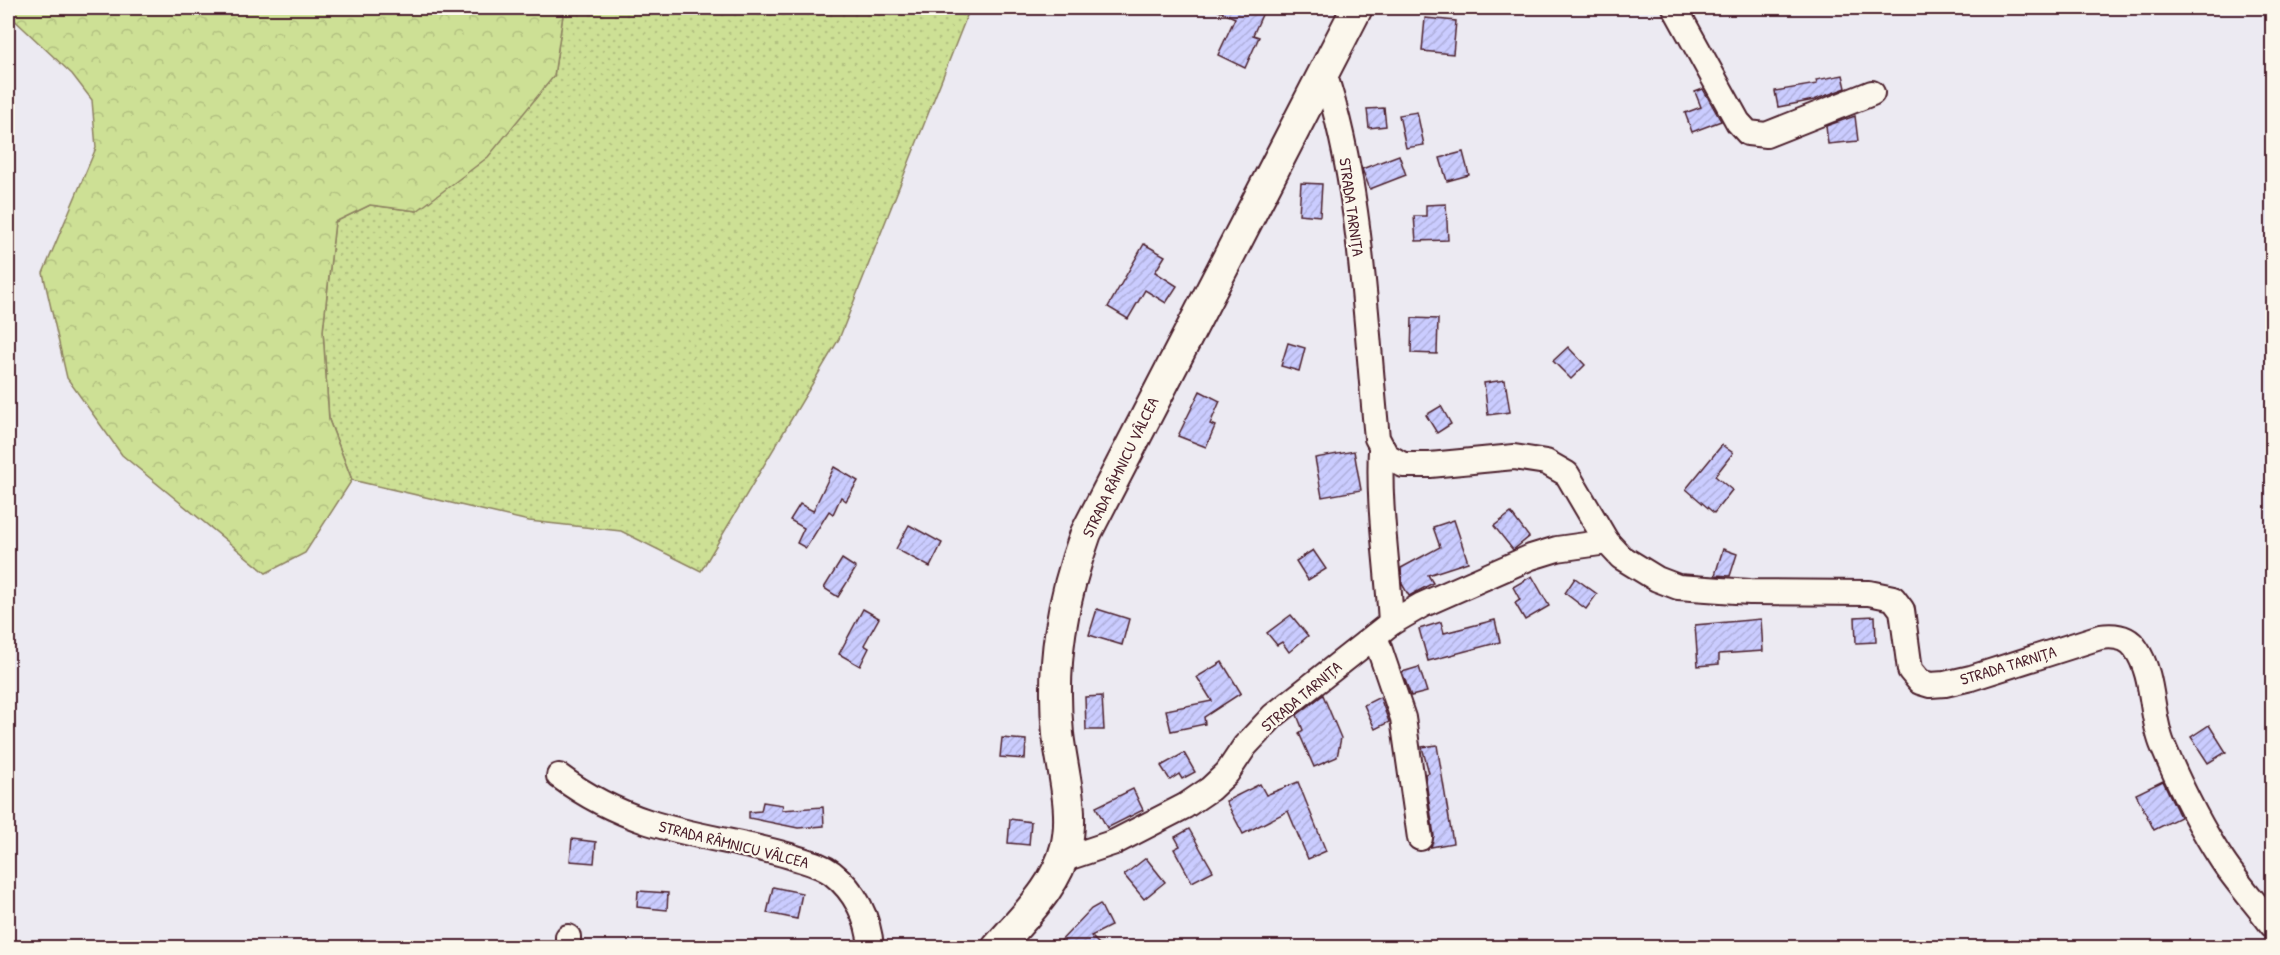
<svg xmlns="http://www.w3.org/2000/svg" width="2280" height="955" viewBox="0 0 2280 955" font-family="'Patrick Hand',sans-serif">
<defs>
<pattern id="grass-dots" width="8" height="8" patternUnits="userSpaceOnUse" patternTransform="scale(1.5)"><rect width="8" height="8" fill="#cde095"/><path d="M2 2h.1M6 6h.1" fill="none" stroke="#b2c081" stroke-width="1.8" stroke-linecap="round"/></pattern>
<pattern id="forest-crowns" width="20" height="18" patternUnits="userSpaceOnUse" patternTransform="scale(1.5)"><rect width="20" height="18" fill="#cde095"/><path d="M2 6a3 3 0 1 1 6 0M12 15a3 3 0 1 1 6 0" fill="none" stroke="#b2c081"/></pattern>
<pattern id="building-hatch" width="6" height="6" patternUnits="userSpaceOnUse" patternTransform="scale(1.5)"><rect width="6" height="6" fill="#caccff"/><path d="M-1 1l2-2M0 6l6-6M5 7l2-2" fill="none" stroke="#afafdb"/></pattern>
</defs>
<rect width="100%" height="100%" fill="#eceaf2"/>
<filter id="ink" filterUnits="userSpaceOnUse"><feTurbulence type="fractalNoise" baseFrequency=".0167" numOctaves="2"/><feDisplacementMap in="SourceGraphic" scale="12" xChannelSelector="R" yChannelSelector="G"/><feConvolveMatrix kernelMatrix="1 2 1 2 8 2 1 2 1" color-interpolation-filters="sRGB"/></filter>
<g filter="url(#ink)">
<!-- grass -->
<path fill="url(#grass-dots)" stroke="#8c8060" stroke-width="1.5" d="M564 8H970L839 339 701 571 621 531 529 521 352 480 329 420 323 331 335 222 370 205 417 211 554 76Z"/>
<!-- forest -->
<path fill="url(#forest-crowns)" stroke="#8c8060" stroke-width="1.5" d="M8 8H564L554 76 488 157 417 211 370 205 335 222 323 331 329 420 352 480 305 553 266 573 122 455 67 378 43 273 96 148 92 100 72 74 8 14Z"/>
<!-- building -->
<g fill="url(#building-hatch)" stroke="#4a1f2b" stroke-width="1.5">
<path d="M1212 8H1265L1253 35 1259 37 1245 68 1218 55 1235 18Z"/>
<path d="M1425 18 1456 21 1453 54 1422 51Z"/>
<path d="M1843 75 1846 88 1814 100 1778 107 1775 91 1817 84 1816 80Z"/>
<path d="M1703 89 1721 121 1692 132 1685 113 1701 107 1695 92Z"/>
<path d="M1384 108 1386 126 1369 128 1367 109Z"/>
<path d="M1417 112 1424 145 1406 148 1399 115Z"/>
<path d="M1855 116 1858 141 1828 144 1826 126Z"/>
<path d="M1463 152 1469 175 1447 181 1440 158Z"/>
<path d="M1399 155 1406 175 1370 189 1362 169Z"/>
<path d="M1301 183 1322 184 1320 216 1299 214Z"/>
<path d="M1446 204 1448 240 1416 241 1414 216H1426V205Z"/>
<path d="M1144 244 1165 256 1155 272 1177 286 1166 303 1145 290 1128 319 1108 307Z"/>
<path d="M1412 318 1438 319 1437 354 1411 353Z"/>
<path d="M1288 343 1305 348 1299 371 1281 366Z"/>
<path d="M1568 347 1585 365 1571 379 1553 361Z"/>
<path d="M1505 380 1510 412 1488 415 1484 383Z"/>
<path d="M1200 391 1220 401 1210 424 1215 426 1206 447 1178 436Z"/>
<path d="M1441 406 1451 424 1437 433 1426 415Z"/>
<path d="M1722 445 1733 453 1715 476 1732 490 1714 513 1686 489Z"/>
<path d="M1354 451 1361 490 1322 497 1315 458Z"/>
<path d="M834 467 858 481 846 501 841 497 833 514 829 511 806 548 797 543 804 528 790 520 800 504 813 511Z"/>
<path d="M1511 513 1529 537 1513 550 1494 526Z"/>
<path d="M1454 520 1468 562 1428 575 1433 583 1409 596 1402 584 1401 568 1440 547 1433 527Z"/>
<path d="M909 525 942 543 930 567 896 549Z"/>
<path d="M1723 549 1737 554 1730 576 1715 575Z"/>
<path d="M1313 550 1326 569 1308 580 1296 561Z"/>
<path d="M842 559 856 568 838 597 824 588Z"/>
<path d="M1532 576 1549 606 1525 620 1515 603 1520 600 1513 587Z"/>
<path d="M1575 578 1597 594 1586 609 1565 593Z"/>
<path d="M863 609 879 618 864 645 869 648 860 666 839 654Z"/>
<path d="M1097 609 1129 619 1122 645 1089 635Z"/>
<path d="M1291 615 1308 636 1289 652 1282 642 1277 645 1267 633Z"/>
<path d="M1875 616 1876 642 1856 643 1855 617Z"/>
<path d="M1761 619 1763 651 1719 654V664L1698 666 1695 625Z"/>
<path d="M1495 620 1500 642 1428 661 1419 629 1441 622 1444 633Z"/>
<path d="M1222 662 1241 693 1204 717 1205 724 1171 731 1166 710 1212 701 1197 677Z"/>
<path d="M1419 667 1427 692 1411 696 1402 672Z"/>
<path d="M1323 695 1341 738 1337 757 1314 767 1299 733 1303 730 1297 715Z"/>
<path d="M1102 696 1104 730H1086L1085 697Z"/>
<path d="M1380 697 1389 722 1375 729 1364 705Z"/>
<path d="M2209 725 2226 752 2208 763 2191 737Z"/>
<path d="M1002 738 1026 740 1025 759 1000 757Z"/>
<path d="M1437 745 1453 843 1431 847 1434 836 1425 774 1429 773 1422 747Z"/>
<path d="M1184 753 1195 772 1182 779 1179 774 1170 780 1161 766Z"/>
<path d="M2163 781 2180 817 2154 830 2136 794Z"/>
<path d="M1298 782 1326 851 1308 859 1288 811 1243 834 1226 801 1260 784 1266 795Z"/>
<path d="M1133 789 1143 810 1107 828 1096 807Z"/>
<path d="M763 802 783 805 782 810 823 807 824 826 798 828 749 818V812L761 811Z"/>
<path d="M1010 819 1031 822 1029 845 1008 843Z"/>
<path d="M1189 829 1213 871 1192 882 1174 849 1180 846 1175 837Z"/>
<path d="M572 839 596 842 594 863 570 861Z"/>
<path d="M1146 858 1165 882 1144 899 1124 875Z"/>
<path d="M773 887 802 893 797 919 767 913Z"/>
<path d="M638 891 668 893 667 910 637 907Z"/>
<path d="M1100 904 1111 926 1091 936 1103 948H1054L1091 909Z"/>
</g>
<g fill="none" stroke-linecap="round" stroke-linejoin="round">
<!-- minor casing -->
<g stroke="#4a1f2b" stroke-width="28">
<g id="minor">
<path d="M1675 8 1738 122 1748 133 1766 135 1872 93"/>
<path d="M1324 73C1362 186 1365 319 1377 438L1386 455 1403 465H1430L1514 457 1546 462 1567 474 1607 542 1621 557 1657 579 1678 587 1750 592 1869 593 1893 598 1902 610 1910 670 1920 682 1930 685 1945 684 1971 678 2100 637C2114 635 2128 636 2136 649 2155 676 2150 716 2163 746 2179 784 2199 825 2222 860 2237 883 2256 903 2272 925"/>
<path d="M1381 449C1378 507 1388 565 1391 623"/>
<path d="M1375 636 1403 718 1420 838"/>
<path d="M559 776C587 797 615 811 648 822 694 837 743 842 790 856 804 861 820 864 832 873 855 891 869 918 871 948"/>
<path d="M1061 860 1115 842 1185 806 1210 789 1227 773 1245 746 1273 716 1391 623 1422 605 1531 557 1557 549 1607 542"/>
<path d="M568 937V948"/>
</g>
</g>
<!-- major casing -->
<g stroke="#4a1f2b" stroke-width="34">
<path id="major" d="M997 948C1023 917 1056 888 1066 847 1075 811 1062 770 1058 734 1051 663 1062 599 1086 533L1357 8"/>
</g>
<!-- minor -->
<use href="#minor" stroke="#fbf7ec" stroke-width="24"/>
<!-- major -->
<use href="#major" stroke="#fbf7ec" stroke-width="30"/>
</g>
</g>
<g text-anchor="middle" stroke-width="4.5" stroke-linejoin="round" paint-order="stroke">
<!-- street labels -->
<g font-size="16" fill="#4a1f2b" stroke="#fbf7ec">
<text transform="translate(1352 207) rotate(82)" y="6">STRADA TARNIȚA</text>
<text transform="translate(1120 467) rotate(-64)" y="6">STRADA RÂMNICU VÂLCEA</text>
<text transform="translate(2008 665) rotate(-17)" y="6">STRADA TARNIȚA</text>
<text transform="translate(1301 696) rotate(-40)" y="6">STRADA TARNIȚA</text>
<text transform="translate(734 844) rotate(14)" y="6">STRADA RÂMNICU VÂLCEA</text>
</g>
</g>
<!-- margin -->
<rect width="2280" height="955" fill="none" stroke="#fbf7ec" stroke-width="30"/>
<rect x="15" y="15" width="2250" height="925" fill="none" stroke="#4a1f2b" stroke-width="2" filter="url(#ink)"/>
</svg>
